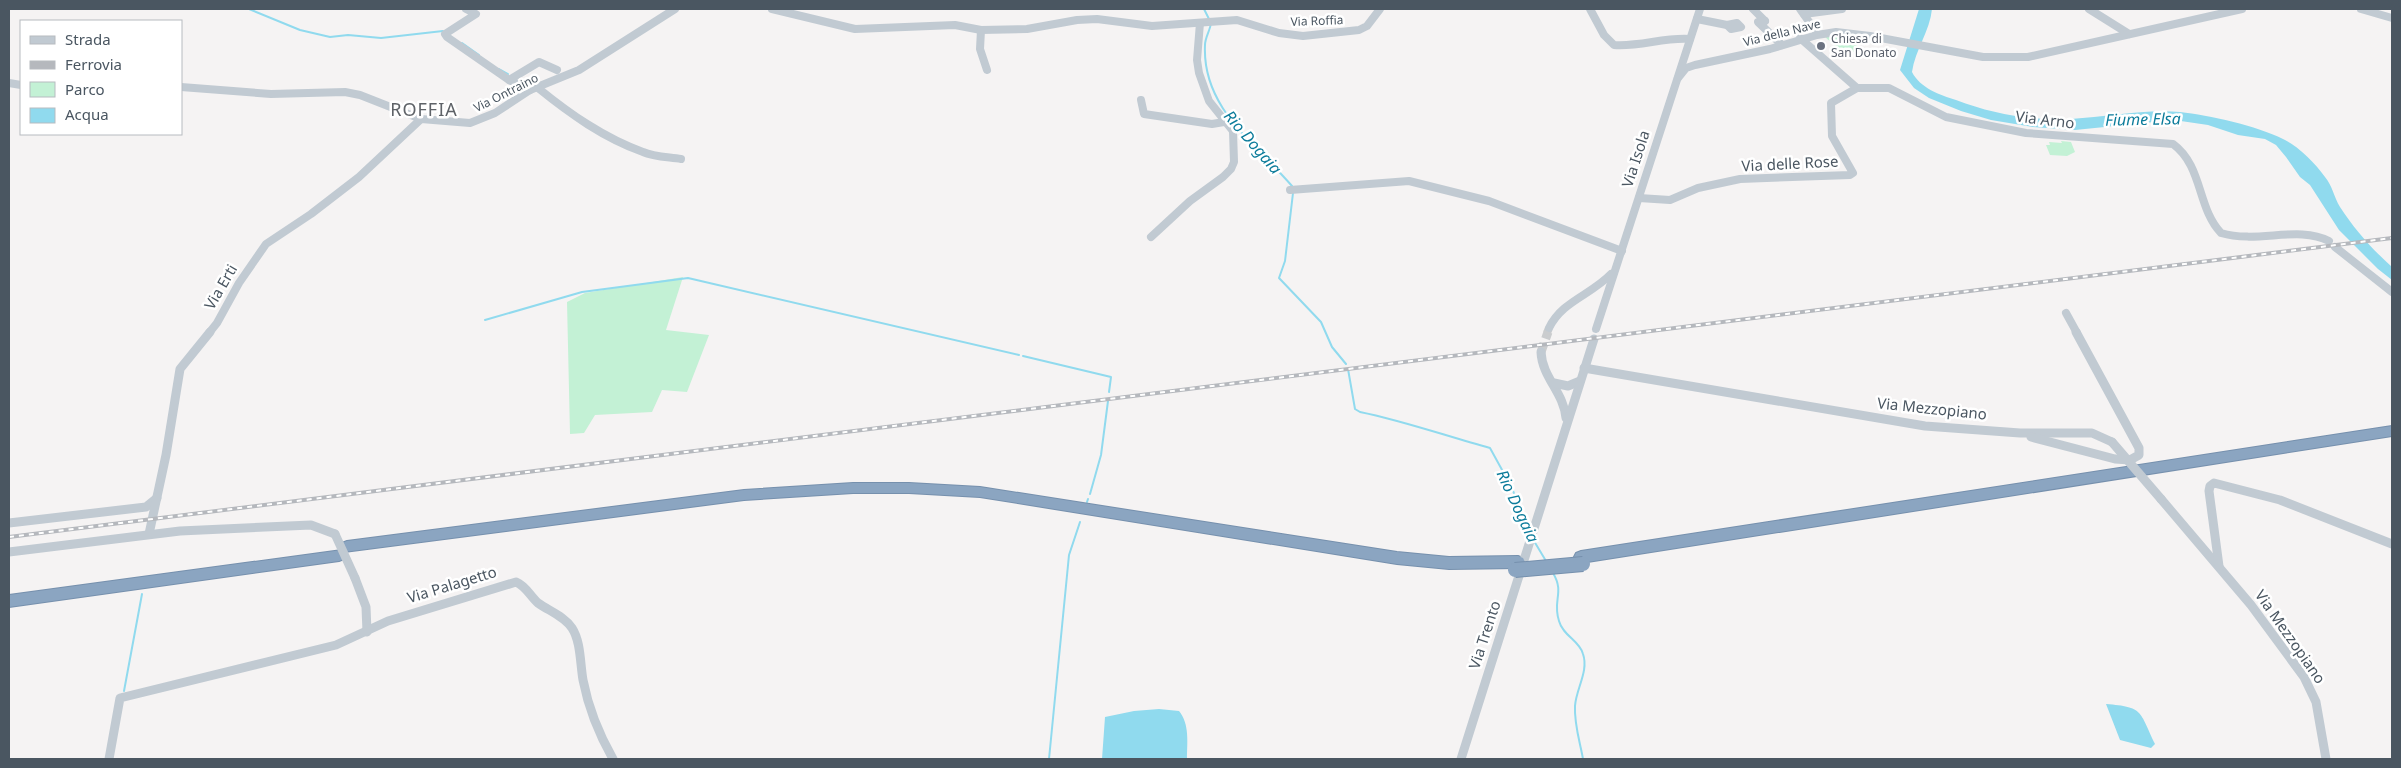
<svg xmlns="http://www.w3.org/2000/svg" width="2401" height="768" viewBox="0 0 2401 768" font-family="'Noto Sans',sans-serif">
<rect width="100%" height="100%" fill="#f5f3f3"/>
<!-- green -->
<g fill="#c3f1d5">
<path d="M1824 36H1846L1861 49 1845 55Z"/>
<path d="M2061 141 2071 142 2075 152 2067 156 2050 155 2046 145H2050L2049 142 2062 143Z"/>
<path d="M683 277 666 330 709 335 687 392 662 390 652 412 595 415 584 433 570 434 567 302 585 293Z"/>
</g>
<!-- water -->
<g fill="#90daee">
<path d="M1919 9H1932C1930 31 1915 50 1912 72 1920 88 1940 95 1956 100 1993 114 2031 121 2071 119 2107 117 2144 109 2180 112 2209 115 2257 126 2283 139 2298 146 2315 163 2325 177 2332 185 2334 197 2340 207 2355 230 2372 249 2392 267V280L2378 269 2339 230 2310 185 2300 177 2286 157 2276 145 2265 139 2238 135 2208 125 2174 120 2075 130 2033 127 1991 120 1961 111 1929 98 1914 88 1900 70Z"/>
<path d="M2106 704C2144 707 2139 711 2155 744L2151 748 2120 740Z"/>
<path d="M1159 709 1179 711C1190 724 1187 744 1187 759H1102L1105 717 1134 711Z"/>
</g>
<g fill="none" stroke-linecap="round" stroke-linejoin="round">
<!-- stream -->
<g stroke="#90daee" stroke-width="2">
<path d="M249 9 300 30 330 37 348 35 381 38 443 31"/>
<path d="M1204 9 1209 19"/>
<path d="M1211 23C1210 31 1205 37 1205 45 1202 108 1255 143 1292 186"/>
<path d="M462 43 479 55"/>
<path d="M499 69 508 74"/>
<path d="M1293 193 1285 261 1279 278 1321 322 1332 347 1346 364"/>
<path d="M485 320 582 292 688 278 1019 355"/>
<path d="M1023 356 1111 377 1109 392"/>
<path d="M1348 369 1355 409 1360 412C1404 421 1446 436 1490 448L1512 488 1529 533"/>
<path d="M1090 494 1101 455 1108 401"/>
<path d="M1087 502 1088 499"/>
<path d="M1534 541 1546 561"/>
<path d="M1553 573C1565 593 1552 600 1559 621 1563 636 1580 641 1583 654 1589 671 1576 689 1575 706 1574 724 1580 742 1583 759"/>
<path d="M124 691 142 594"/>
<path d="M1049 759 1069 555 1080 522"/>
</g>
<!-- minor-tunnel-far1 -->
<path stroke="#caccce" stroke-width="8" stroke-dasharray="8 4" stroke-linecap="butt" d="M1547 333 1549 328"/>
<!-- minor-tunnel -->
<path stroke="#caccce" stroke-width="9" stroke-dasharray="9 5" stroke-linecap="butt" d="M1541 352 1548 332"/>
<!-- highway casing -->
<g stroke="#7690ad" stroke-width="2">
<g id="highway">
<path d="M2392 426V436L1581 563 1576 561 1574 557 1576 553 1581 551Z"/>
<path d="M853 483H909L980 487 1397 552 1449 557 1518 556 1523 558 1525 562 1523 566 1518 568 1449 569 1397 564 980 497 909 493H853L744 500 344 552 346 555 344 559 339 561 9 607V595L342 550 340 547 342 543 347 541 744 490Z"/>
</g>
</g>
<!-- minor-far1 -->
<g stroke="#c1cad2" stroke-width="8">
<path d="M466 9 476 14 445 34 447 37 509 80 530 90"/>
<path d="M772 9 855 29 955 25 981 30 1027 29 1077 20 1097 19 1152 26 1237 20 1279 33 1303 36 1359 30 1367 26 1380 9"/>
<path d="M1590 9 1604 35 1614 45C1640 47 1664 37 1690 39"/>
<path d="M1753 9 1765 21"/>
<path d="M1800 9 1817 33"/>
<path d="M2089 9 2129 34"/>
<path d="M2361 9 2392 18"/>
<path d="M1804 14 1842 9"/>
<path d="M1697 19 1727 25"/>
<path d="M1765 21 1758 22 1782 45"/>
<path d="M1737 23 1741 27 1731 29 1727 25Z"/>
<path d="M981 30 980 49 987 70"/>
<path d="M1678 78 1686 68 1695 65 1770 49 1817 35 1836 32 1870 36 1983 57H2028L2242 9"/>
<path d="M509 80 539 62 557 70"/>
<path d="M9 83 21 85"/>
<path d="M181 87 271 94 345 92 360 95 421 119 470 123 495 113 530 90 579 70 675 9"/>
<path d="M538 88C570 114 604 138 643 152 654 157 669 157 681 159"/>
<path d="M1857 88H1889L1946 117 2026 133 2173 144C2203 166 2197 208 2221 233 2258 244 2298 225 2329 241"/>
<path d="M1141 100 1144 114 1212 124 1224 122"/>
<path d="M1290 190 1409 181 1489 201 1622 251"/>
<path d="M1639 198 1670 200 1698 188 1740 179 1850 175 1853 173 1832 136 1831 103 1857 88 1800 38"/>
<path d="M1151 237 1190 201 1223 177 1231 169 1234 162 1233 131 1209 101 1199 73 1197 60 1200 23"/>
<path d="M2335 247 2392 292"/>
<path d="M2066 313 2077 333"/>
<path d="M1549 328C1562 301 1591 295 1611 274"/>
<path d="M1596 329 1700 9"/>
<path d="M209 333 217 323 239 283 266 244 311 214 359 177 421 119"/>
</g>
<!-- minor -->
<g stroke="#c1cad2" stroke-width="9">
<path d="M1541 352C1542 377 1564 393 1566 418"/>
<path d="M1584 368 1925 426 2020 433H2092L2112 442"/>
<path d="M1554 383 1568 386 1580 381"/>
<path d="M2031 437 2115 459 2130 460 2139 455V448L2076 332"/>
<path d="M2161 499 2251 605 2304 677 2316 702 2326 759"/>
<path d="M9 523 146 507 157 498"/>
<path d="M149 534 166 455 180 369 210 332"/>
<path d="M9 552 180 531 311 525 335 534"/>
<path d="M2219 566 2209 491 2210 486 2214 483 2280 500 2392 544"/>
<path d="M355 578 366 607 367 632"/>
<path d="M109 759 120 698 336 645 388 621 516 582C526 586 530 596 538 603 549 611 564 616 572 628 581 642 580 663 583 680 588 706 600 736 613 759"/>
<path d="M1461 759 1594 339"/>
</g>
<!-- highway -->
<use href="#highway" fill="#8ba5c1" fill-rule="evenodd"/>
<!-- rail casing -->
<g stroke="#b5b8bd" stroke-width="4">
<path id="rail" d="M9 537 2392 238"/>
</g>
<!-- rail -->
<use href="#rail" stroke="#fff" stroke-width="2" stroke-dasharray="5" stroke-linecap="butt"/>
<!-- highway-bridge casing -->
<g stroke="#7690ad" stroke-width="16" stroke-linecap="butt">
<path id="highway-bridge" d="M1515 570 1583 564"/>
</g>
<!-- minor-bridge -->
<g stroke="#c1cad2" stroke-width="9">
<path d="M2112 442 2161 499"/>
<path d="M335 534 355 578"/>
</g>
<!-- highway-bridge -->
<use href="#highway-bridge" stroke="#8ba5c1" stroke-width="14"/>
</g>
<!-- markers -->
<circle fill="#6b7280" stroke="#fff" stroke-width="2" cx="1821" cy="46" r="5"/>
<g text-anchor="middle" stroke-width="5" stroke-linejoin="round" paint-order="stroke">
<!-- far-street labels -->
<g font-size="12" fill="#4a5661" stroke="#fff">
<text transform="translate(1317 21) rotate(-2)" y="4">Via Roffia</text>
<text transform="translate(1782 33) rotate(-14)" y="4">Via della Nave</text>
<text transform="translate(506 93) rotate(-27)" y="4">Via Ontraino</text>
</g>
<!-- far-worship labels -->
<g font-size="12" fill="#5b616d" stroke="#fff" text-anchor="start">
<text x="1831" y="43">Chiesa di<tspan x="1831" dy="14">San Donato</tspan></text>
</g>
<!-- street labels -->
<g font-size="15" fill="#4a5661" stroke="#fff">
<text transform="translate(2045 120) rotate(7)" y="5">Via Arno</text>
<text transform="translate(1636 159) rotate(-72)" y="5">Via Isola</text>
<text transform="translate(1790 164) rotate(-3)" y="5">Via delle Rose</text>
<text transform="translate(221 287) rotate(-60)" y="5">Via Erti</text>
<text transform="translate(1932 409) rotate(6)" y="5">Via Mezzopiano</text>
<text transform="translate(452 585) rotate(-17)" y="5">Via Palagetto</text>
<text transform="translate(1485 635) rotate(-72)" y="5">Via Trento</text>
<text transform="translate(2290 637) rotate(55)" y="5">Via Mezzopiano</text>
</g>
<!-- water labels -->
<g font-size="16" font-style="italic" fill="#0c7c9b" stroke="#fff">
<text transform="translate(2143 119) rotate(-1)" y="6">Fiume Elsa</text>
<text transform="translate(1253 142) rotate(49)" y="6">Rio Dogaia</text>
<text transform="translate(1518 506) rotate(65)" y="6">Rio Dogaia</text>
</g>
<!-- quarter labels -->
<g font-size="18" letter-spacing="1" fill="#5f6368" stroke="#fff">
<text x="424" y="116">ROFFIA</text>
</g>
</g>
<!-- border -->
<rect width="2401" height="768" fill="none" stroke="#4a5661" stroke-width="20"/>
<!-- legend -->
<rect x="20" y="20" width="162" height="115" fill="#ffffff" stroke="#b7bbc0"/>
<rect x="30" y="36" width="25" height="8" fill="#c1cad2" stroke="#b7bbc0"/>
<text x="65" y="45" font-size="15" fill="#4a5661">Strada</text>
<rect x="30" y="61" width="25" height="8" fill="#b5b8bd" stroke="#b7bbc0"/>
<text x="65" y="70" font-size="15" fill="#4a5661">Ferrovia</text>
<rect x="30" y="82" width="25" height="15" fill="#c3f1d5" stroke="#b7bbc0"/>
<text x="65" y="95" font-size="15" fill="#4a5661">Parco</text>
<rect x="30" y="108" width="25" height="15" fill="#90daee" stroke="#b7bbc0"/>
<text x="65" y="120" font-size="15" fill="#4a5661">Acqua</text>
</svg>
